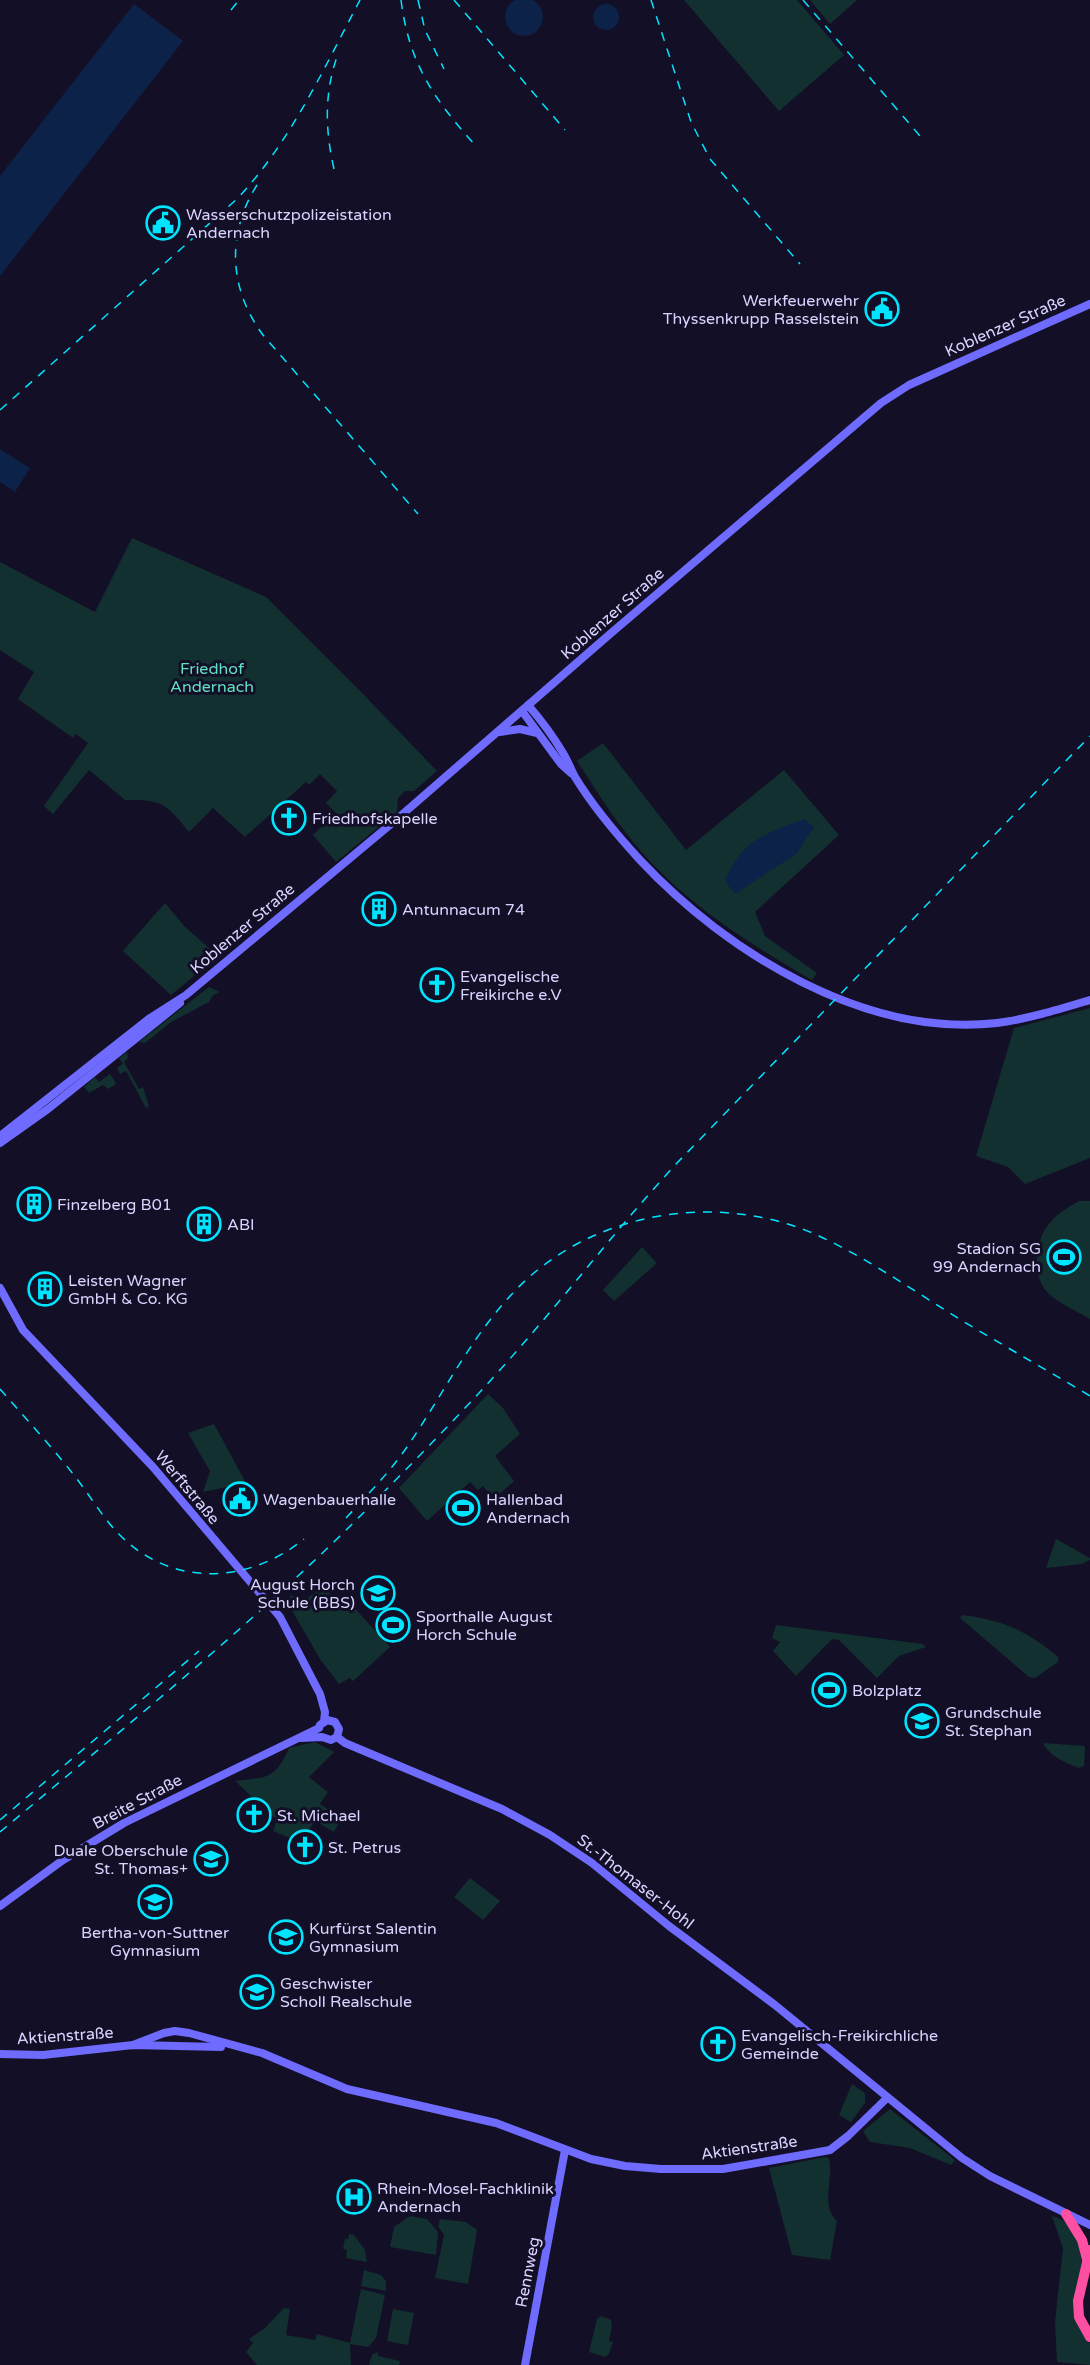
<svg xmlns="http://www.w3.org/2000/svg" width="1090" height="2365" viewBox="0 0 1090 2365" font-family="'Varela Round',sans-serif">
<rect width="100%" height="100%" fill="#130f26"/>
<!-- green -->
<g fill="#12302f">
<path d="M684 0H797L844 55 779 111Z"/>
<path d="M810 0H857L830 24Z"/>
<path d="M132 538 266 597 364 695 437 771 414 791H405L398 798 397 812 336 862 313 835 336 813 326 803 337 791 320 774 309 785 306 782 245 837 213 808 189 832C167 804 162 799 125 800L89 770 53 814 44 806 88 743 76 734 73 738 18 699 34 672 0 650V562L95 612Z"/>
<path d="M603 743 686 850 784 770 839 835 755 912 765 936 817 973 812 980C743 940 675 897 626 833 608 810 593 785 577 761Z"/>
<path d="M165 903 184 926 218 956 171 995 123 951Z"/>
<path d="M209 987 220 992 213 995 209 1002 171 1022 145 1043 139 1042Z"/>
<path d="M1090 1008V1158L1025 1184 1008 1167 976 1156 1014 1028Z"/>
<path d="M127 1052 128 1058 124 1062 139 1089 143 1087 149 1106 146 1108 126 1071 120 1074 117 1068 123 1064 119 1058Z"/>
<path d="M110 1074 116 1083 115 1085 108 1089 103 1085 89 1093 84 1087 95 1077 99 1082Z"/>
<path d="M1079 1201H1090V1319C1077 1311 1060 1304 1049 1294 1032 1278 1034 1246 1046 1228 1054 1215 1067 1208 1079 1201Z"/>
<path d="M642 1247 657 1263 614 1301 603 1290Z"/>
<path d="M488 1394 503 1408 520 1434 495 1456 514 1481 494 1499 483 1486 478 1490 470 1482 427 1521 399 1488Z"/>
<path d="M214 1424 246 1483 203 1492 210 1471 188 1433Z"/>
<path d="M1056 1539 1090 1558V1560L1082 1564 1046 1568Z"/>
<path d="M324 1586 336 1601 349 1602 390 1647 353 1681 350 1678 339 1684 320 1659 286 1600 292 1595 301 1603Z"/>
<path d="M963 1615C1005 1621 1025 1630 1058 1657V1662L1035 1678 1029 1677 960 1618Z"/>
<path d="M776 1625 923 1644 926 1647 899 1656 877 1678 839 1640 832 1639 796 1676 773 1651 780 1642 772 1638Z"/>
<path d="M825 1675 843 1692 832 1703 815 1687Z"/>
<path d="M315 1742 334 1752 309 1777 328 1792 320 1804 341 1818 334 1832 315 1821 300 1842 273 1831 277 1820 235 1781C267 1777 275 1780 289 1748Z"/>
<path d="M1043 1743 1085 1746 1084 1766 1079 1768C1066 1763 1050 1757 1043 1743Z"/>
<path d="M470 1878 500 1901 483 1920 454 1897Z"/>
<path d="M852 2084 865 2093V2103L851 2122 839 2115Z"/>
<path d="M890 2109 955 2160 951 2165 910 2148 870 2142 863 2131Z"/>
<path d="M825 2157 829 2158C834 2179 820 2205 837 2221L830 2260 792 2255 769 2168Z"/>
<path d="M410 2216 427 2219 438 2232 436 2255 390 2247 394 2227Z"/>
<path d="M1052 2216 1063 2220 1075 2234 1084 2260 1081 2274 1083 2335 1090 2343V2365L1057 2362 1055 2322 1063 2248Z"/>
<path d="M440 2219 466 2222 477 2230 468 2284 435 2278 444 2235 438 2226Z"/>
<path d="M349 2234 354 2235 365 2250 367 2262 346 2258 347 2250 343 2249 345 2239H348Z"/>
<path d="M364 2270 381 2275 386 2281V2291L361 2286Z"/>
<path d="M361 2289 385 2295 376 2338 368 2347 350 2344 351 2365H257L246 2352 253 2343 249 2339 265 2328 284 2308 290 2309 286 2335 315 2340 317 2334 350 2343Z"/>
<path d="M393 2309 414 2313 408 2345 387 2341Z"/>
<path d="M601 2316 611 2320 612 2325 609 2341 613 2342 609 2354 605 2357 589 2352 597 2319Z"/>
<path d="M378 2352V2356L400 2361 399 2365H369L372 2355Z"/>
</g>
<!-- water -->
<g fill="#0c2248">
<circle cx="524" cy="17" r="19"/>
<circle cx="606" cy="17" r="13"/>
<path d="M134 4 183 41 0 276V176Z"/>
<path d="M0 449 30 468 15 492 0 482Z"/>
<path d="M804 819 814 827 796 854 735 894 725 881C741 840 765 834 804 819Z"/>
</g>
<g fill="none" stroke-linecap="round" stroke-linejoin="round">
<!-- secondary -->
<g stroke="#6f6bff" stroke-width="8">
<path d="M528 705C541 720 553 736 563 753 568 761 571 770 575 777 592 805 618 836 640 860 727 953 865 1038 997 1023 1028 1019 1060 1009 1090 1000"/>
<path d="M522 711 561 764 571 773"/>
<path d="M500 732 520 729 537 733"/>
<path d="M0 1136 150 1018 186 995 397 819 610 634 881 403 909 385 1090 304"/>
<path d="M0 1143 48 1109 180 1003"/>
<path d="M0 1288 23 1330 153 1467 280 1617 320 1694 325 1712 324 1722"/>
<path d="M320 1725 327 1720 335 1722 339 1729 337 1737"/>
<path d="M337 1737 345 1743 502 1809 550 1835 592 1863 669 1926 775 2005 962 2158 990 2176 1090 2225"/>
<path d="M301 1738 322 1737 331 1740 337 1737"/>
<path d="M0 1906 63 1860 124 1823 319 1728"/>
<path d="M133 2045 164 2033 175 2031 189 2033 262 2053 347 2089 496 2123 591 2159 625 2166 661 2169H723L830 2150 848 2136 887 2098"/>
<path d="M0 2054 43 2055 133 2045 221 2047"/>
<path d="M525 2365 565 2150"/>
</g>
<!-- highway -->
<g stroke="#ff4fa3" stroke-width="10">
<path d="M1066 2214 1082 2240 1087 2259"/>
<path d="M1090 2250 1078 2301 1079 2317 1090 2337"/>
</g>
<!-- rail -->
<g stroke="#00e5ff" stroke-width="1.5" stroke-dasharray="9 8" stroke-linecap="butt">
<path d="M401 0C409 63 433 98 475 145"/>
<path d="M418 0 425 30 444 69"/>
<path d="M454 0 565 130"/>
<path d="M651 0 691 122 710 159 800 264"/>
<path d="M803 0 920 136"/>
<path d="M231 10 239 0"/>
<path d="M334 169C325 130 324 92 338 54"/>
<path d="M257 185C226 234 229 289 263 335L418 514"/>
<path d="M0 410 238 198C291 141 324 68 360 0"/>
<path d="M0 1389C26 1419 53 1448 77 1479 93 1500 106 1523 125 1540 178 1588 251 1582 304 1539"/>
<path d="M346 1518C368 1494 391 1471 409 1444 443 1394 470 1339 512 1294 587 1212 716 1190 817 1235 867 1258 914 1291 961 1320 1004 1346 1047 1370 1090 1396"/>
<path d="M0 1820 199 1651"/>
<path d="M0 1832C127 1725 262 1617 377 1499 431 1444 485 1389 534 1331 582 1275 627 1217 677 1163L1090 736"/>
</g>
</g>
<!-- icons -->
<defs>
<g id="civic-ring" transform="scale(1.725)"><circle r="9.5" fill="#130f26" stroke="#00e5ff" stroke-width="1.5"/><path d="M-.6-6.5H3V-4.5H.6V-3L4-1V1h2V6H-6V1h2V-1L-.6-3ZM-1.2 2.5V6h2.4V2.5Z" fill="#00e5ff"/></g>
<g id="church-ring" transform="scale(1.725)"><circle r="9.5" fill="#130f26" stroke="#00e5ff" stroke-width="1.5"/><path d="M-1.2-6h2.4v3.5h3.3v2.4h-3.3V6h-2.4V-.1h-3.3v-2.4h3.3Z" fill="#00e5ff"/></g>
<g id="building-ring" transform="scale(1.725)"><circle r="9.5" fill="#130f26" stroke="#00e5ff" stroke-width="1.5"/><path d="M-4-6H4V6H1V3H-1V6H-4ZM-2.5-4.3h1.7v1.8h-1.7ZM.8-4.3h1.7v1.8H.8ZM-2.5-1h1.7V.8h-1.7ZM.8-1h1.7V.8H.8Z" fill="#00e5ff"/></g>
<g id="stadium-ring" transform="scale(1.725)"><circle r="9.5" fill="#130f26" stroke="#00e5ff" stroke-width="1.5"/><path d="M0-5a6.5 5 0 1 0 0 10a6.5 5 0 1 0 0-10ZM-3.5-1.8h7v3.6h-7Z" fill="#00e5ff"/></g>
<g id="school-ring" transform="scale(1.725)"><circle r="9.5" fill="#130f26" stroke="#00e5ff" stroke-width="1.5"/><path d="M0-5L7-2L0 1L-7-2ZM-4 1L0 2.5L4 1V4Q0 6-4 4Z" fill="#00e5ff"/></g>
<g id="hospital-ring" transform="scale(1.725)"><circle r="9.5" fill="#130f26" stroke="#00e5ff" stroke-width="1.5"/><path d="M-5-5h3v3.5h4V-5h3V5h-3V1.5h-4V5h-3Z" fill="#00e5ff"/></g>
</defs>
<g fill-rule="evenodd">
<use href="#civic-ring" x="163" y="223"/>
<use href="#civic-ring" x="882" y="309"/>
<use href="#church-ring" x="289" y="818"/>
<use href="#building-ring" x="379" y="909"/>
<use href="#church-ring" x="437" y="985"/>
<use href="#building-ring" x="34" y="1204"/>
<use href="#building-ring" x="204" y="1224"/>
<use href="#stadium-ring" x="1064" y="1257"/>
<use href="#building-ring" x="45" y="1289"/>
<use href="#civic-ring" x="240" y="1499"/>
<use href="#stadium-ring" x="463" y="1508"/>
<use href="#school-ring" x="378" y="1593"/>
<use href="#stadium-ring" x="393" y="1625"/>
<use href="#stadium-ring" x="829" y="1690"/>
<use href="#school-ring" x="922" y="1721"/>
<use href="#church-ring" x="254" y="1815"/>
<use href="#church-ring" x="305" y="1847"/>
<use href="#school-ring" x="211" y="1859"/>
<use href="#school-ring" x="155" y="1902"/>
<use href="#school-ring" x="286" y="1937"/>
<use href="#school-ring" x="257" y="1992"/>
<use href="#church-ring" x="718" y="2044"/>
<use href="#hospital-ring" x="354" y="2197"/>
</g>
<g text-anchor="middle" stroke-width="6" stroke-linejoin="round" paint-order="stroke">
<!-- poi labels -->
<g font-size="16" fill="#d9d4ff" stroke="#130f26" text-anchor="start">
<text x="186" y="220">Wasserschutzpolizeistation<tspan x="186" dy="18">Andernach</tspan></text>
<text x="859" y="306" text-anchor="end">Werkfeuerwehr<tspan x="859" dy="18">Thyssenkrupp Rasselstein</tspan></text>
<text x="312" y="824">Friedhofskapelle</text>
<text x="402" y="915">Antunnacum 74</text>
<text x="460" y="982">Evangelische<tspan x="460" dy="18">Freikirche e.V</tspan></text>
<text x="57" y="1210">Finzelberg B01</text>
<text x="227" y="1230">ABI</text>
<text x="1041" y="1254" text-anchor="end">Stadion SG<tspan x="1041" dy="18">99 Andernach</tspan></text>
<text x="68" y="1286">Leisten Wagner<tspan x="68" dy="18">GmbH &amp; Co. KG</tspan></text>
<text x="263" y="1505">Wagenbauerhalle</text>
<text x="486" y="1505">Hallenbad<tspan x="486" dy="18">Andernach</tspan></text>
<text x="355" y="1590" text-anchor="end">August Horch<tspan x="355" dy="18">Schule (BBS)</tspan></text>
<text x="416" y="1622">Sporthalle August<tspan x="416" dy="18">Horch Schule</tspan></text>
<text x="852" y="1696">Bolzplatz</text>
<text x="945" y="1718">Grundschule<tspan x="945" dy="18">St. Stephan</tspan></text>
<text x="277" y="1821">St. Michael</text>
<text x="328" y="1853">St. Petrus</text>
<text x="188" y="1856" text-anchor="end">Duale Oberschule<tspan x="188" dy="18">St. Thomas+</tspan></text>
<text x="309" y="1934">Kurfürst Salentin<tspan x="309" dy="18">Gymnasium</tspan></text>
<text x="155" y="1938" text-anchor="middle">Bertha-von-Suttner<tspan x="155" dy="18">Gymnasium</tspan></text>
<text x="280" y="1989">Geschwister<tspan x="280" dy="18">Scholl Realschule</tspan></text>
<text x="741" y="2041">Evangelisch-Freikirchliche<tspan x="741" dy="18">Gemeinde</tspan></text>
<text x="377" y="2194">Rhein-Mosel-Fachklinik<tspan x="377" dy="18">Andernach</tspan></text>
</g>
<!-- street labels -->
<g font-size="16" fill="#d9d4ff" stroke="#130f26">
<text transform="translate(1005 325) rotate(-24)" y="6">Koblenzer Straße</text>
<text transform="translate(612 613) rotate(-41)" y="6">Koblenzer Straße</text>
<text transform="translate(242 928) rotate(-40)" y="6">Koblenzer Straße</text>
<text transform="translate(188 1487) rotate(50)" y="6">Werftstraße</text>
<text transform="translate(137 1801) rotate(-28)" y="6">Breite Straße</text>
<text transform="translate(636 1881) rotate(38)" y="6">St.-Thomaser-Hohl</text>
<text transform="translate(65 2035) rotate(-4)" y="6">Aktienstraße</text>
<text transform="translate(749 2147) rotate(-8)" y="6">Aktienstraße</text>
<text transform="translate(527 2272) rotate(-79)" y="6">Rennweg</text>
</g>
<!-- park labels -->
<g font-size="16" fill="#5fe0c0" stroke="#130f26">
<text x="212" y="674">Friedhof<tspan x="212" dy="18">Andernach</tspan></text>
</g>
</g>
</svg>
